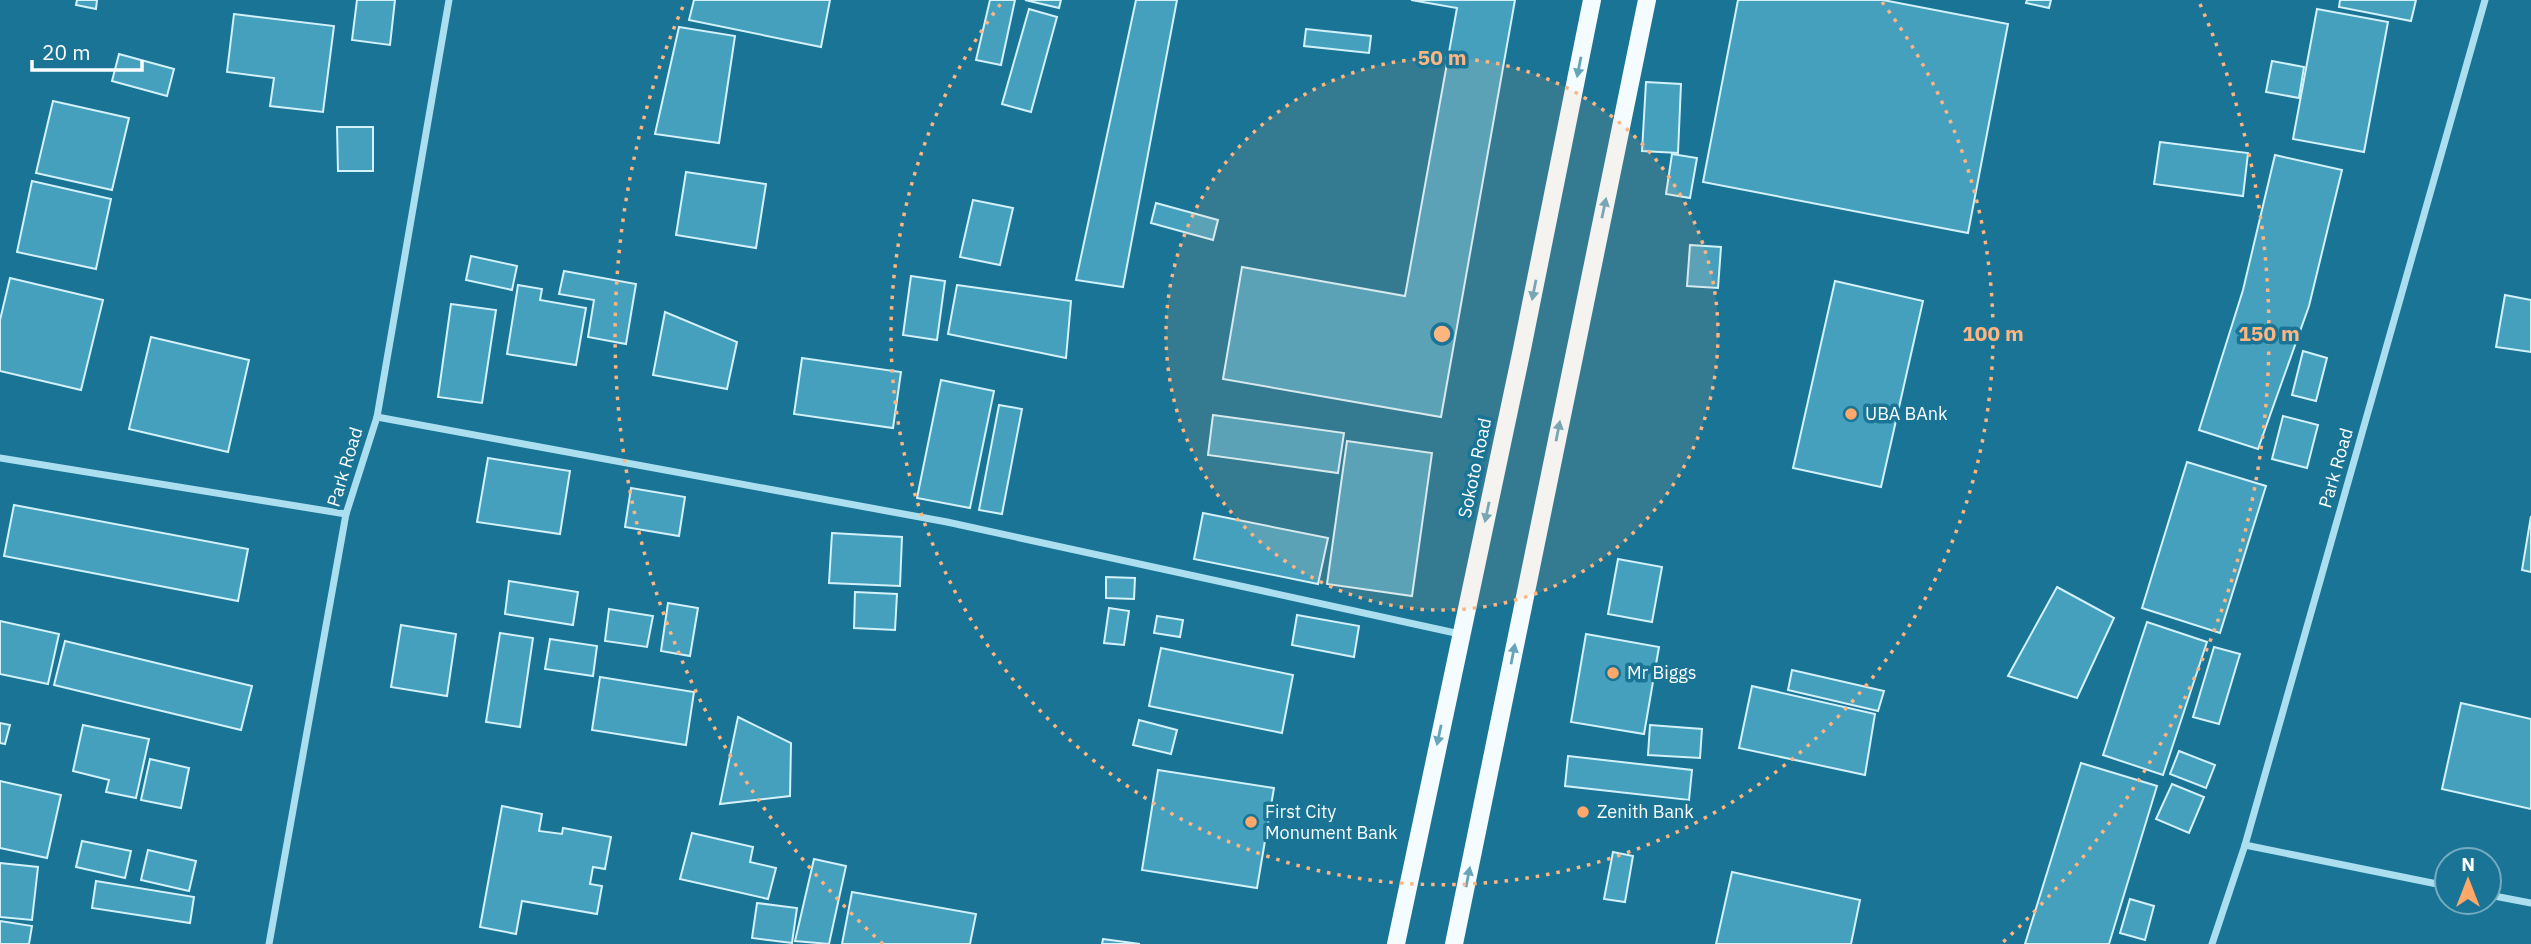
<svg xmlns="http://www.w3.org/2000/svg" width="2531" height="944" viewBox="0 0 2531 944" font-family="'IBM Plex Sans',sans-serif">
<rect width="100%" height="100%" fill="#197495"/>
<!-- building -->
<g fill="#45a0be" stroke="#d2f1fb" stroke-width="2">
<path d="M77 0H97L96 9 76 5Z"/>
<path d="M357 0H395L390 45 352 40Z"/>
<path d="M694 0H830L821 47 689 20Z"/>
<path d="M990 0H1015L1001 65 976 60Z"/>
<path d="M1025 0H1061L1059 8Z"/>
<path d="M1136 0H1177L1123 287 1076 280Z"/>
<path d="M1411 0H1515L1441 417 1223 379 1242 267 1405 296 1457 8Z"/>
<path d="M1738 0H1883L2008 24 1968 233 1703 182Z"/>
<path d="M2027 0H2051L2049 8 2026 3Z"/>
<path d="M2340 0H2416L2411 21 2339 7Z"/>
<path d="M1029 9 1057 17 1031 112 1002 104Z"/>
<path d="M2317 9 2388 22 2364 152 2293 139Z"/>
<path d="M234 14 334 26 323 112 270 106 274 78 227 72Z"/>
<path d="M679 27 735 36 719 143 655 134Z"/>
<path d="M1306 29 1371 36 1369 53 1304 46Z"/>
<path d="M119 54 174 69 167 96 112 81Z"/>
<path d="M2272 61 2304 67 2299 98 2266 92Z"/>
<path d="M1646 82 1681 84 1678 153 1642 151Z"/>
<path d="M53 101 129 118 112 190 36 173Z"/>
<path d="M337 127H373V171H338Z"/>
<path d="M2160 142 2248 153 2243 196 2154 184Z"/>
<path d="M1672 154 1697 158 1690 198 1666 194Z"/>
<path d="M2275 155 2342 170 2309 306 2258 449 2199 430 2243 290Z"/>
<path d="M686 172 766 184 756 248 676 235Z"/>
<path d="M32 181 111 199 96 269 17 252Z"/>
<path d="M973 200 1013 208 1000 265 960 257Z"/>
<path d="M1156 203 1218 220 1213 240 1151 223Z"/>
<path d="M1690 245 1721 247 1718 288 1687 286Z"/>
<path d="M471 256 517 266 512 290 466 280Z"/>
<path d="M564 271 636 284 626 344 588 337 594 300 559 294Z"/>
<path d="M911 276 945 281 937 340 903 335Z"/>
<path d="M10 278 103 300 81 390 0 371V320Z"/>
<path d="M1835 281 1923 301 1881 487 1793 468Z"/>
<path d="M518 285 542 289 540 300 586 308 576 365 507 354Z"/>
<path d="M957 285 1071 301 1066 358 948 334Z"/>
<path d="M2505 295 2531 300V352L2496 347Z"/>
<path d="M451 304 496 310 482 403 438 397Z"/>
<path d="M665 312 737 342 727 389 653 375Z"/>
<path d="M151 337 249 360 228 452 129 429Z"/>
<path d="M2303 351 2327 358 2316 401 2292 395Z"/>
<path d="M802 358 901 372 893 428 794 414Z"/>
<path d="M941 380 994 391 970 508 917 498Z"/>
<path d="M999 405 1022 409 1002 514 979 510Z"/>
<path d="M1213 415 1344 433 1338 473 1208 455Z"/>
<path d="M2283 416 2318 425 2307 468 2272 459Z"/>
<path d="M1347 441 1432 453 1412 596 1327 584Z"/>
<path d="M488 458 570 471 560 534 477 522Z"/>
<path d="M2187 462 2266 486 2220 633 2142 608Z"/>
<path d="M631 488 685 497 679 536 625 527Z"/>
<path d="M14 505 248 549 238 601 4 556Z"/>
<path d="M1203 513 1328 538 1318 584 1194 559Z"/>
<path d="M2531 516V572L2522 570Z"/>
<path d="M832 533 902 537 900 586 829 583Z"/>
<path d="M1618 559 1662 567 1652 622 1608 614Z"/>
<path d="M1106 577 1135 578 1134 599 1106 598Z"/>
<path d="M509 581 578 592 573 625 505 614Z"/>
<path d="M2057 587 2114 618 2077 698 2008 676Z"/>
<path d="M855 592 897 594 895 630 854 628Z"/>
<path d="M668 603 698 608 690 656 661 651Z"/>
<path d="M1109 608 1129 611 1124 645 1104 643Z"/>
<path d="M609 609 653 616 647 647 605 641Z"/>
<path d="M1297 615 1359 626 1354 657 1292 645Z"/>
<path d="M1157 616 1183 620 1180 637 1154 633Z"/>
<path d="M0 621 59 634 48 684 0 674Z"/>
<path d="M2147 622 2207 642 2163 775 2103 755Z"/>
<path d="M401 625 456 634 447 696 391 687Z"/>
<path d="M500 633 533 638 520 727 486 722Z"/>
<path d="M1586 634 1659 647 1644 734 1571 722Z"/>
<path d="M550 639 597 646 593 676 545 669Z"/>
<path d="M65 641 252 686 241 730 54 685Z"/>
<path d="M2214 647 2240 654 2219 724 2193 717Z"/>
<path d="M1161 648 1293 675 1282 733 1149 706Z"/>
<path d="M1792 670 1884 691 1878 711 1788 690Z"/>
<path d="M600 677 694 692 686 745 592 730Z"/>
<path d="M1752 686 1875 714 1865 775 1739 748Z"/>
<path d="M2461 703 2531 719V809L2442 789Z"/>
<path d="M738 717 791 743 790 796 720 804Z"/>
<path d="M1139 720 1177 730 1171 754 1133 745Z"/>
<path d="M0 723 10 725 5 744 0 743Z"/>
<path d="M83 725 149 739 136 798 106 792 109 780 73 771Z"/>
<path d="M1650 725 1702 729 1700 758 1648 755Z"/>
<path d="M2179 751 2215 765 2206 788 2170 774Z"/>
<path d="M1568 756 1692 770 1689 800 1565 786Z"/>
<path d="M150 759 189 768 181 808 141 800Z"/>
<path d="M2081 763 2157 786 2109 944H2025Z"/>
<path d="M1158 770 1274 788 1257 888 1142 870Z"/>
<path d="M0 781 61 795 47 858 0 848Z"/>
<path d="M2172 784 2204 797 2189 833 2156 819Z"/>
<path d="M502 806 542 814 539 831 562 834 563 828 611 837 605 869 593 867 590 884 602 886 597 914 522 901 516 934 480 927Z"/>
<path d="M692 833 753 847 750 862 776 868 768 899 680 879Z"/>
<path d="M82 841 131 851 125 878 76 867Z"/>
<path d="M148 850 196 861 189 891 141 880Z"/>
<path d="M1613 852 1633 856 1625 902 1604 899Z"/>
<path d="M814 859 846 866 829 944 795 941Z"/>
<path d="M0 863 38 867 32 920 0 917Z"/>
<path d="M1732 872 1860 900 1851 944H1716Z"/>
<path d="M96 881 194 897 190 923 92 908Z"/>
<path d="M852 892 976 914 970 944H842Z"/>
<path d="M2130 899 2154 906 2145 940 2120 933Z"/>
<path d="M757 903 797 908 792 943 752 938Z"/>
<path d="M0 921 32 926 29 944H0Z"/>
<path d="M1103 939 1140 944H1102Z"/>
</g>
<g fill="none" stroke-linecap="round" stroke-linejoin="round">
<!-- minor -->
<g stroke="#abdff0" stroke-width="7">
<path d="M377 417 947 522 1460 634"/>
<path d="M0 458 346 514"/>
<path d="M2245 845 2447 886"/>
<path d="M2489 895 2531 903"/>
<path d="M269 944 346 514 377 417 449 0"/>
<path d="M2212 944 2245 845 2485 0"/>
</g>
<!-- primary -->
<g stroke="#f4fcff" stroke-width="18">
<path d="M1396 944 1522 349 1592 0"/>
<path d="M1454 944 1647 0"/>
</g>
</g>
<!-- one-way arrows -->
<defs><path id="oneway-solid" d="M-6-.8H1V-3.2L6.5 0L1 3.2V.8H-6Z" transform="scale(1.75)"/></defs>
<g fill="#66a4ba">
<use href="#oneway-solid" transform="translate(1579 67) rotate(101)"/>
<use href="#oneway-solid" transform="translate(1604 208) rotate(-78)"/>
<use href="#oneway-solid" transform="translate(1534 290) rotate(101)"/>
<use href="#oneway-solid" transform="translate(1558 431) rotate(-79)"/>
<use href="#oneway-solid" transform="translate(1487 512) rotate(102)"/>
<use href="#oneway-solid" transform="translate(1513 654) rotate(-79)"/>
<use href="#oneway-solid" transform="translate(1439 735) rotate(102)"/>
<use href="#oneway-solid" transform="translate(1468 877) rotate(-79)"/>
</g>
<!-- distance rings -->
<circle cx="1442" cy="334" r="276" fill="#ffb580" fill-opacity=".12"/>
<g fill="none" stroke="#ffb580" stroke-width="3.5" stroke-dasharray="3.5 7">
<circle cx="1442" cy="334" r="276"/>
<path d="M1882 2A551 551 0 1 1 1002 2"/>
<path d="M883 944A827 827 0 0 1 684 4M2200 4A827 827 0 0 1 2001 944"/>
</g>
<!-- markers -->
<g fill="#ffa86a" stroke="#197495" stroke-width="2.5">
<circle cx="1851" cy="414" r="7"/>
<circle cx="1613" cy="673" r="7"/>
<circle cx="1583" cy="812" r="7"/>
<circle cx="1251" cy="822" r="7"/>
</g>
<g text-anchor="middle" stroke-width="7" stroke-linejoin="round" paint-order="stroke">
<!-- poi labels -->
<g font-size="18" fill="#fff" stroke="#197495" text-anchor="start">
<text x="1865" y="420">UBA BAnk</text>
<text x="1627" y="679">Mr Biggs</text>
<text x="1265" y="818">First City<tspan x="1265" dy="21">Monument Bank</tspan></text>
<text x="1597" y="818">Zenith Bank</text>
</g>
<!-- street labels -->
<g font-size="18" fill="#fff" stroke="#197495">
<text transform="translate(345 467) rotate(-73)" y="6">Park Road</text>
<text transform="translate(1475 468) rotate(-78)" y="6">Sokoto Road</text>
<text transform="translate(2336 468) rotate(-74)" y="6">Park Road</text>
</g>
</g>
<circle cx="1442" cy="334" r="10" fill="#ffb580" stroke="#197495" stroke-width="3.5"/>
<g font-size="21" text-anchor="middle" font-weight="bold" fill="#ffb580" stroke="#197495" stroke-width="7" stroke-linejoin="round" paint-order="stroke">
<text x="1442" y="65">50 m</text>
<text x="1993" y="341">100 m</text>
<text x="2269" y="341">150 m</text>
</g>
<!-- north arrow -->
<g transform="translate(2468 881)"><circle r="33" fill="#197495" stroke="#75acbf" stroke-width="2"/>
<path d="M0-5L12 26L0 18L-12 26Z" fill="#ffa86a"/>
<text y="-10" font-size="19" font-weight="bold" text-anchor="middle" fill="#ffffff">N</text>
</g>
<!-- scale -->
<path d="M32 60v10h110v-10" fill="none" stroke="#ffffff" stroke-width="3.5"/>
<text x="42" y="60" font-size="21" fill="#ffffff" stroke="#197495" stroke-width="5" paint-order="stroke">20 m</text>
</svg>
